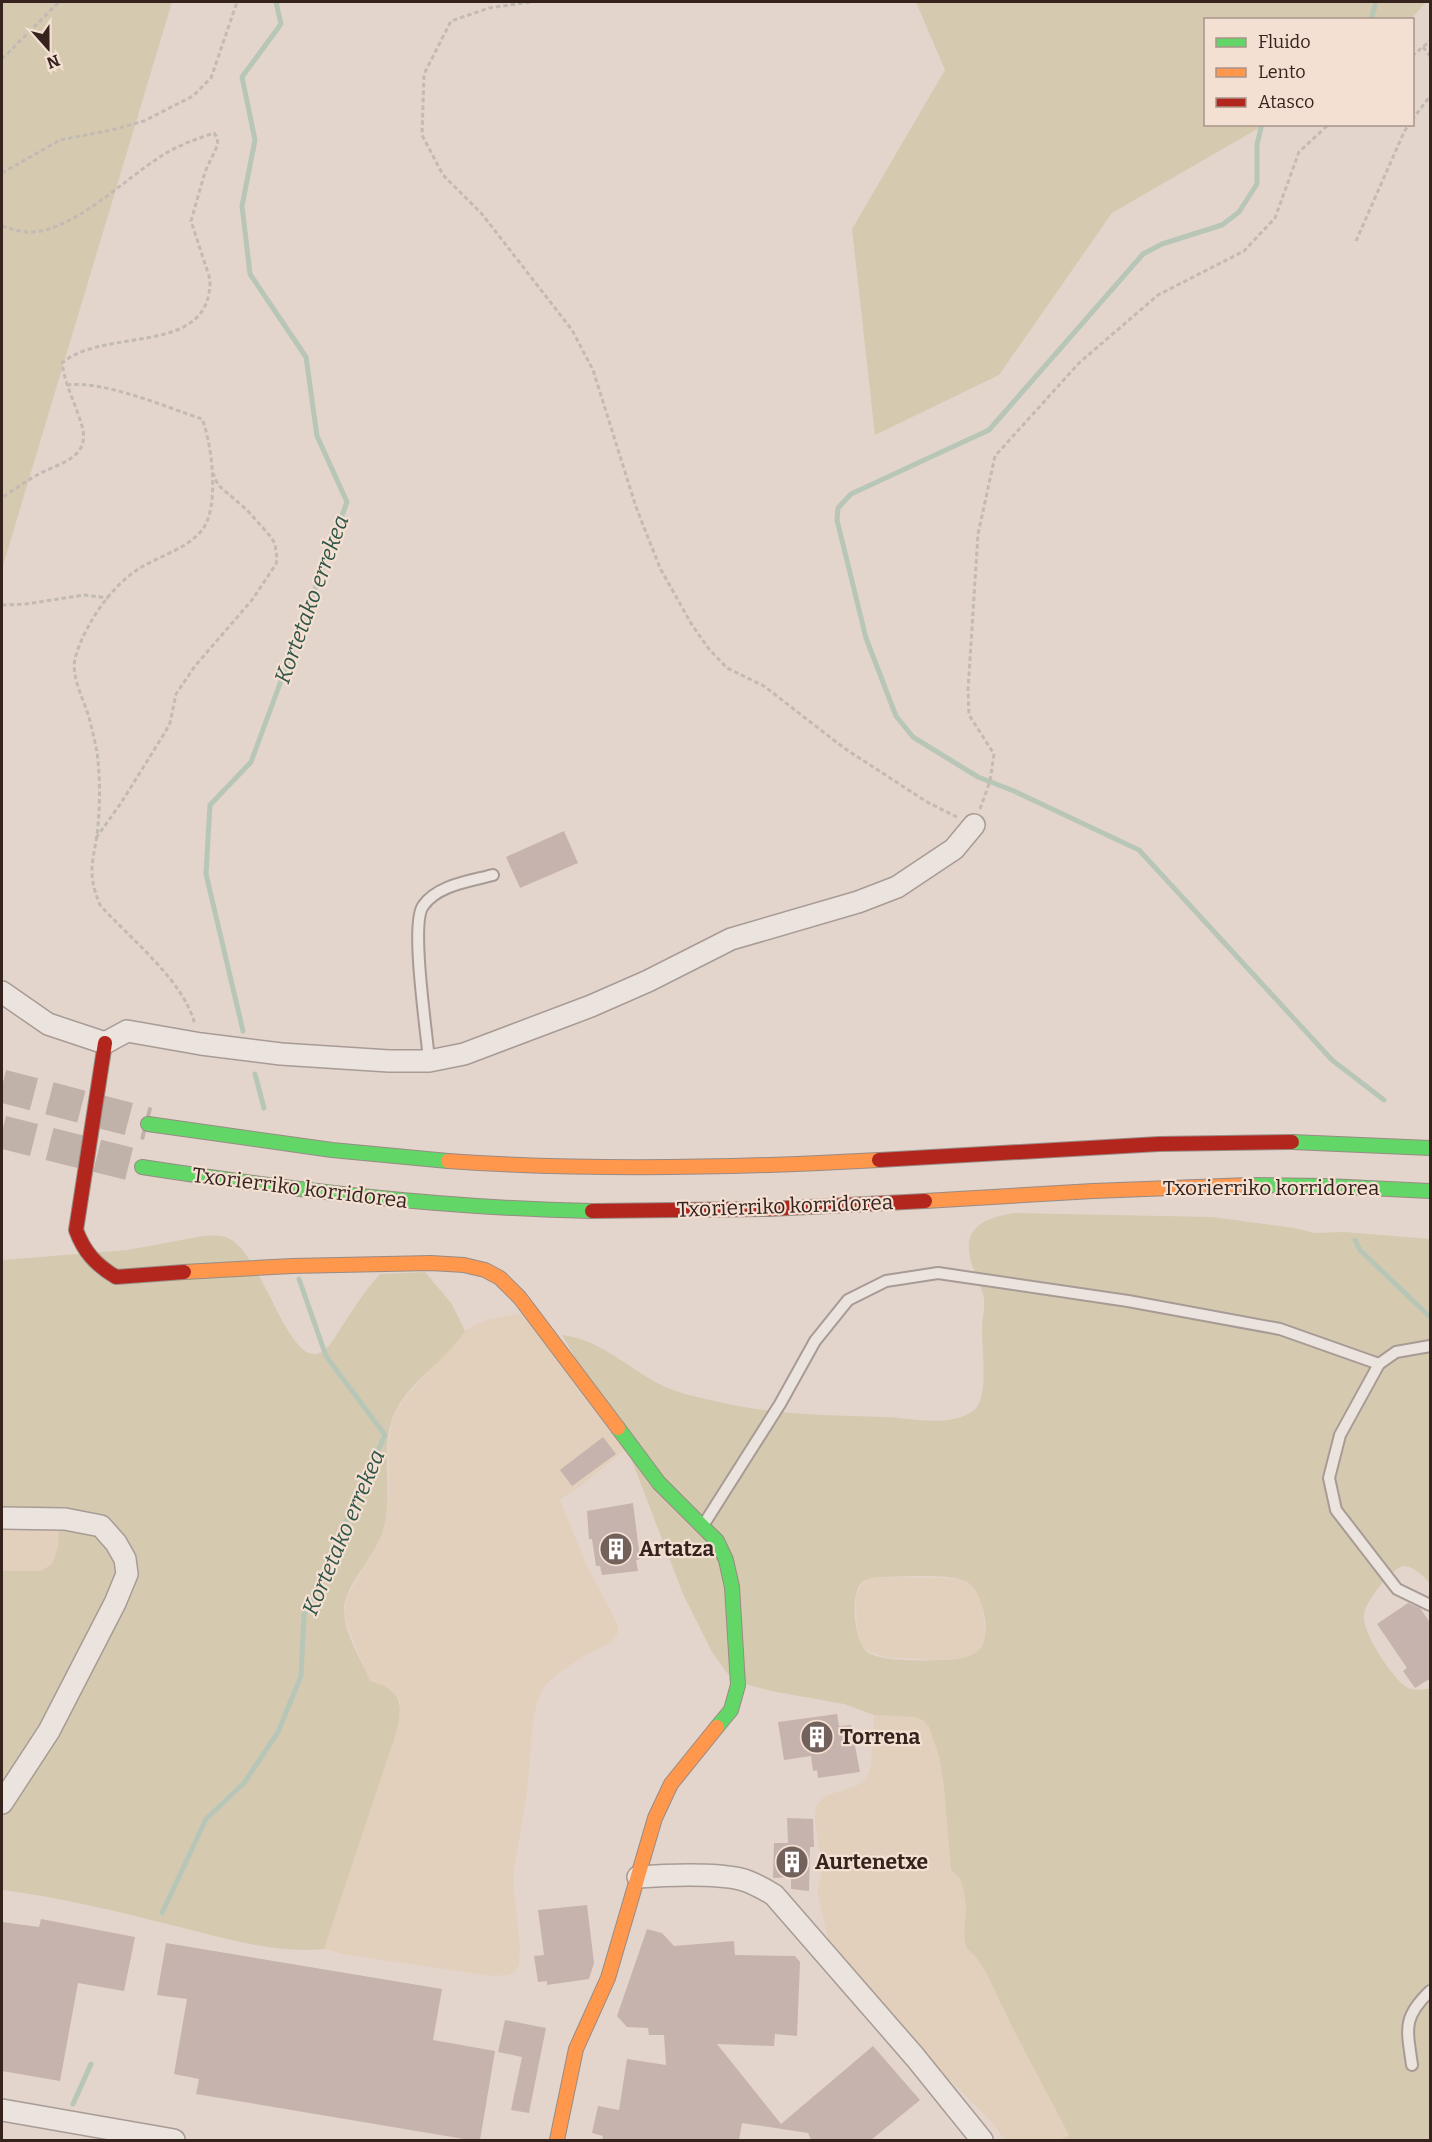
<svg xmlns="http://www.w3.org/2000/svg" width="1432" height="2142" viewBox="0 0 1432 2142" font-family="Bitter,serif">
<rect width="100%" height="100%" fill="#e3d5cc"/>
<!-- farmland -->
<g fill="#e2d0bd">
<path d="M522 1313 627 1448 583 1484 560 1500 587 1566 615 1619 618 1627 617 1635 610 1643 582 1657 559 1673 546 1684 538 1698 533 1721 527 1794 514 1869V1891L520 1946 519 1965 515 1971 509 1975 492 1976 347 1955 324 1949 395 1737 400 1715V1701L390 1689 370 1681 348 1628 344 1614 347 1597 382 1534 387 1517 389 1490 388 1450 392 1420 403 1400 465 1331 476 1324 490 1319Z"/>
<path d="M2 1507 45 1511 59 1528 58 1546 52 1564 41 1571H2Z"/>
<path d="M878 1577 945 1578 959 1579 972 1585 981 1600 984 1617 985 1637 981 1649 972 1655 959 1659 935 1660 885 1657 865 1650 861 1645 857 1635 856 1595 861 1584 867 1580Z"/>
<path d="M874 1715 916 1717 924 1721 932 1731 939 1756 944 1787 951 1870 959 1877 963 1886 966 1907 964 1935 966 1948 976 1957 987 1974 1012 2027 1070 2136 1059 2140H1005L987 2117 921 2052 830 1948 817 1891 822 1870 815 1821 816 1806 825 1796 858 1785 867 1777 871 1765Z"/>
</g>
<!-- green -->
<g fill="#d5caaf" fill-rule="evenodd">
<path d="M2 2H172L2 569Z"/>
<path d="M916 2H1426L1411 19 1206 20V124L1264 125 1112 213 999 375 875 435 852 229 945 70Z"/>
<path d="M1015 1213 1212 1217 1294 1228 1315 1233 1345 1232 1430 1239V1583C1423 1576 1414 1566 1404 1566 1392 1567 1365 1603 1364 1614 1361 1631 1393 1680 1408 1688 1415 1691 1423 1689 1430 1689V2140H1059L1069 2135 1012 2027 987 1974 976 1957 966 1948 964 1935 966 1907 963 1887 959 1877 951 1870 944 1787 939 1756 929 1727 924 1721 916 1717 874 1715 844 1704 771 1691 745 1684 727 1673 712 1652 683 1594 627 1448 562 1335C604 1340 632 1373 670 1389 686 1395 703 1398 719 1402 777 1415 826 1415 885 1417 910 1418 942 1426 966 1415 972 1412 977 1409 979 1403 987 1385 982 1351 982 1331 982 1320 985 1309 984 1299 982 1287 976 1275 972 1265 960 1228 983 1218 1015 1213ZM878 1577C900 1577 947 1573 965 1581 983 1588 993 1637 979 1650 968 1660 949 1660 935 1660 918 1661 881 1661 867 1652 854 1642 850 1595 861 1583 866 1579 872 1578 878 1577Z"/>
<path d="M203 1236C212 1236 222 1234 230 1239 260 1254 285 1352 313 1354 320 1355 324 1350 329 1346L364 1293 380 1274 425 1272 452 1304 465 1331C447 1359 411 1381 396 1410 378 1445 394 1490 384 1527 377 1555 346 1583 344 1608 343 1633 362 1659 370 1681 405 1691 403 1706 395 1737L324 1949C271 1954 222 1937 171 1925 115 1911 59 1897 2 1890V1571H41L52 1564 58 1546 59 1528 45 1511 2 1507V1260L127 1250Z"/>
</g>
<g fill="none" stroke-linecap="round" stroke-linejoin="round">
<!-- stream -->
<g stroke="#b8c6b8" stroke-width="5">
<path d="M1371 20 1376 2"/>
<path d="M1262 124 1257 144V184L1239 212 1222 225 1162 244 1143 254 989 430 851 494 838 508 837 520 866 638 896 716 913 737 978 777 1014 791 1139 850 1332 1060 1384 1100"/>
<path d="M243 1031 206 874 210 805 251 762 347 502 317 436 306 357 250 274 242 206 255 140 242 77 281 24 276 2"/>
<path d="M255 1074 264 1108"/>
<path d="M1355 1240 1360 1250 1430 1317"/>
<path d="M162 1913 206 1819 244 1783 278 1732 301 1676 304 1615 385 1435 326 1356 299 1279"/>
<path d="M73 2104 91 2064"/>
</g>
</g>
<!-- building -->
<g fill="#c6b3ad">
<path d="M564 831 578 863 520 888 506 857Z"/>
<path d="M603 1437 616 1454 572 1486 560 1470Z"/>
<path d="M633 1503 640 1559 636 1560 638 1571 602 1575 600 1566H596L592 1539H589L587 1511Z"/>
<path d="M1408 1603 1420 1608 1431 1624V1678L1415 1688 1403 1671 1407 1668 1377 1624Z"/>
<path d="M837 1714 839 1726 851 1725 860 1772 818 1778 817 1770 813 1771 811 1756 784 1760 778 1722Z"/>
<path d="M787 1818 813 1819 814 1847H810L809 1891 791 1889V1877L773 1878 774 1843H788Z"/>
<path d="M587 1905 594 1963 589 1979 547 1985V1981L538 1982 534 1956 544 1955 538 1910Z"/>
<path d="M41 1919 135 1937 124 1991 78 1983 60 2081 2 2071V1922L39 1927Z"/>
<path d="M647 1929 662 1933 674 1946 734 1941 735 1955 795 1956 800 1962 797 2036 775 2034 774 2046 717 2044 781 2124 873 2046 920 2100 871 2140H811L808 2133 742 2123 739 2140H602L603 2136 592 2133 598 2106 619 2110 627 2059 666 2065 664 2035H649L648 2028 627 2027 617 2016Z"/>
<path d="M166 1943 442 1989 433 2040 495 2051 480 2140H470L196 2094 199 2079 174 2074 187 1999 157 1995Z"/>
<path d="M505 2020 546 2028 529 2113 511 2110 522 2057 498 2052Z"/>
</g>
<g fill="none" stroke-linecap="round" stroke-linejoin="round">
<!-- highway-tunnel -->
<g stroke="#c0b1a9" stroke-width="33" stroke-dasharray="33 16" stroke-linecap="butt">
<path d="M2 1086 148 1124"/>
<path d="M2 1132 142 1167"/>
</g>
<!-- lane casing -->
<g stroke="#a89b95" stroke-width="14">
<g id="lane">
<path d="M429 1061C427 1033 410 924 423 906 437 885 471 881 493 875"/>
<path d="M1430 1346 1396 1352 1379 1364 1340 1435 1329 1478 1336 1510 1397 1589 1430 1605"/>
<path d="M704 1524 780 1404 815 1341 848 1300 886 1281 938 1273 1128 1301 1280 1329 1379 1364"/>
<path d="M1412 2065C1407 2029 1402 2018 1430 1991"/>
</g>
</g>
<!-- street casing -->
<g stroke="#a89b95" stroke-width="24">
<g id="street">
<path d="M2 992 48 1024 105 1043 127 1031 201 1044 281 1054 389 1061H429L464 1054 591 1006 648 981 731 939 858 902 897 887 954 849 974 825"/>
<path d="M2 1518 65 1519 101 1526 116 1543 125 1559 127 1574 115 1603 49 1731 2 1803"/>
<path d="M638 1877C665 1875 715 1873 740 1879 753 1882 764 1889 774 1895L915 2057 982 2140"/>
<path d="M2 2110 174 2140"/>
</g>
</g>
<!-- fast casing -->
<g stroke="#988b85" stroke-width="16">
<g id="fast">
<path d="M148 1124 332 1150 448 1161"/>
<path d="M1292 1142 1430 1148"/>
<path d="M142 1167C291 1190 440 1208 592 1211"/>
<path d="M1250 1185 1326 1186 1430 1191"/>
<path d="M618 1428 659 1483 717 1541 726 1560 732 1587 738 1685 731 1710 717 1727"/>
</g>
</g>
<!-- slow casing -->
<g stroke="#988b85" stroke-width="16">
<g id="slow">
<path d="M448 1161C592 1171 735 1168 879 1160"/>
<path d="M925 1201 1093 1191 1250 1185"/>
<path d="M184 1272 292 1266 431 1263 464 1265 485 1270 500 1278 520 1298 618 1428"/>
<path d="M557 2140 576 2049 608 1978 655 1818 671 1784 717 1727"/>
</g>
</g>
<!-- jam casing -->
<g stroke="#988b85" stroke-width="16">
<g id="jam">
<path d="M105 1043 76 1230C84 1252 96 1265 116 1277L184 1272"/>
<path d="M879 1160 1159 1144 1292 1142"/>
<path d="M592 1211 769 1209 925 1201"/>
</g>
</g>
<!-- path -->
<g stroke="#c3bab4" stroke-width="3" stroke-dasharray="4.5 3" stroke-linecap="butt">
<path d="M530 2 489 8 451 21 424 74 422 135 443 175 482 214 572 330 593 370 636 507 660 568 692 625 709 649 727 668 764 686 844 748 927 802 957 817"/>
<path d="M1423 47 1430 56"/>
<path d="M1412 56 1430 41"/>
<path d="M2 59 59 2"/>
<path d="M1412 120 1430 96"/>
<path d="M2 173 60 140 112 130 144 121 193 96 211 78 237 2"/>
<path d="M2 226C12 229 22 233 33 232 76 229 127 177 163 155 179 145 196 139 214 133L217 137 218 144 205 172 191 221 210 279C212 358 105 326 62 363 65 385 76 405 82 426 91 459 58 463 37 475 25 482 13 490 2 498"/>
<path d="M1356 241 1404 132 1409 124"/>
<path d="M67 385C103 380 166 407 202 419 212 443 220 508 202 530 188 548 160 556 140 568 112 585 86 623 76 655 69 675 85 701 90 721 93 734 97 748 98 761 100 782 100 804 98 825 95 860 85 868 100 905 130 939 184 980 195 1025"/>
<path d="M2 605 26 604 84 595 108 598"/>
<path d="M980 809 990 781 994 754 969 715 968 690 978 534 995 456 1079 363 1158 295 1244 251 1275 218 1299 152 1329 124"/>
<path d="M96 838 121 803 164 734 170 723 176 694 195 666 252 600 276 564 277 559 275 544 271 537 247 510 218 485 213 473"/>
</g>
<!-- lane -->
<use href="#lane" stroke="#ebe3de" stroke-width="10"/>
<!-- street -->
<use href="#street" stroke="#ebe3de" stroke-width="21"/>
<!-- fast -->
<use href="#fast" stroke="#63d668" stroke-width="14"/>
<!-- slow -->
<use href="#slow" stroke="#ff974d" stroke-width="14"/>
<!-- jam -->
<use href="#jam" stroke="#b3261e" stroke-width="14"/>
</g>
<!-- icons -->
<defs>
<g id="building-disc" transform="scale(1.725)"><circle r="9.5" fill="#73615b" stroke="#f4e0d2"/><path d="M-4-6H4V6H1V3H-1V6H-4ZM-2.5-4.3h1.7v1.8h-1.7ZM.8-4.3h1.7v1.8H.8ZM-2.5-1h1.7V.8h-1.7ZM.8-1h1.7V.8H.8Z" fill="#fff"/></g>
</defs>
<g fill-rule="evenodd">
<use href="#building-disc" x="616" y="1549"/>
<use href="#building-disc" x="817" y="1737"/>
<use href="#building-disc" x="792" y="1862"/>
</g>
<g text-anchor="middle" stroke-width="4.5" stroke-linejoin="round" paint-order="stroke">
<!-- street labels -->
<g font-size="21" fill="#36231e" stroke="#f4e0d2">
<text transform="translate(300 1188) rotate(7)" y="7">Txorierriko korridorea</text>
<text x="1271" y="1195">Txorierriko korridorea</text>
<text transform="translate(785 1206) rotate(-2)" y="7">Txorierriko korridorea</text>
</g>
<!-- poi labels -->
<g font-size="21" font-weight="bold" fill="#36231e" stroke="#f4e0d2" text-anchor="start">
<text x="639" y="1556">Artatza</text>
<text x="840" y="1744">Torrena</text>
<text x="815" y="1869">Aurtenetxe</text>
</g>
<!-- water labels -->
<g font-size="22" font-style="italic" fill="#2e5547" stroke="#f4e0d2">
<text transform="translate(311 599) rotate(-70)" y="8">Kortetako errekea</text>
<text transform="translate(343 1532) rotate(-67)" y="8">Kortetako errekea</text>
</g>
</g>
<!-- border -->
<rect width="1432" height="2142" fill="none" stroke="#36231e" stroke-width="6"/>
<!-- legend -->
<rect x="1204" y="18" width="210" height="108" fill="#f4e0d2" stroke="#a8948a" stroke-width="1.5"/>
<rect x="1216" y="38" width="30" height="9" fill="#63d668" stroke="#a8948a" stroke-width="1.5"/>
<text x="1258" y="48" font-size="18" fill="#36231e">Fluido</text>
<rect x="1216" y="68" width="30" height="9" fill="#ff974d" stroke="#a8948a" stroke-width="1.5"/>
<text x="1258" y="78" font-size="18" fill="#36231e">Lento</text>
<rect x="1216" y="98" width="30" height="9" fill="#b3261e" stroke="#a8948a" stroke-width="1.5"/>
<text x="1258" y="108" font-size="18" fill="#36231e">Atasco</text>
<!-- north arrow -->
<g transform="translate(48 48) rotate(159)" stroke="#f4e0d2" stroke-width="4.5" paint-order="stroke">
<path d="M0-4.5L10 22L0 15L-10 22Z" fill="#36231e"/>
<text y="-9" font-size="16" font-weight="bold" text-anchor="middle" fill="#36231e">N</text>
</g>
</svg>
